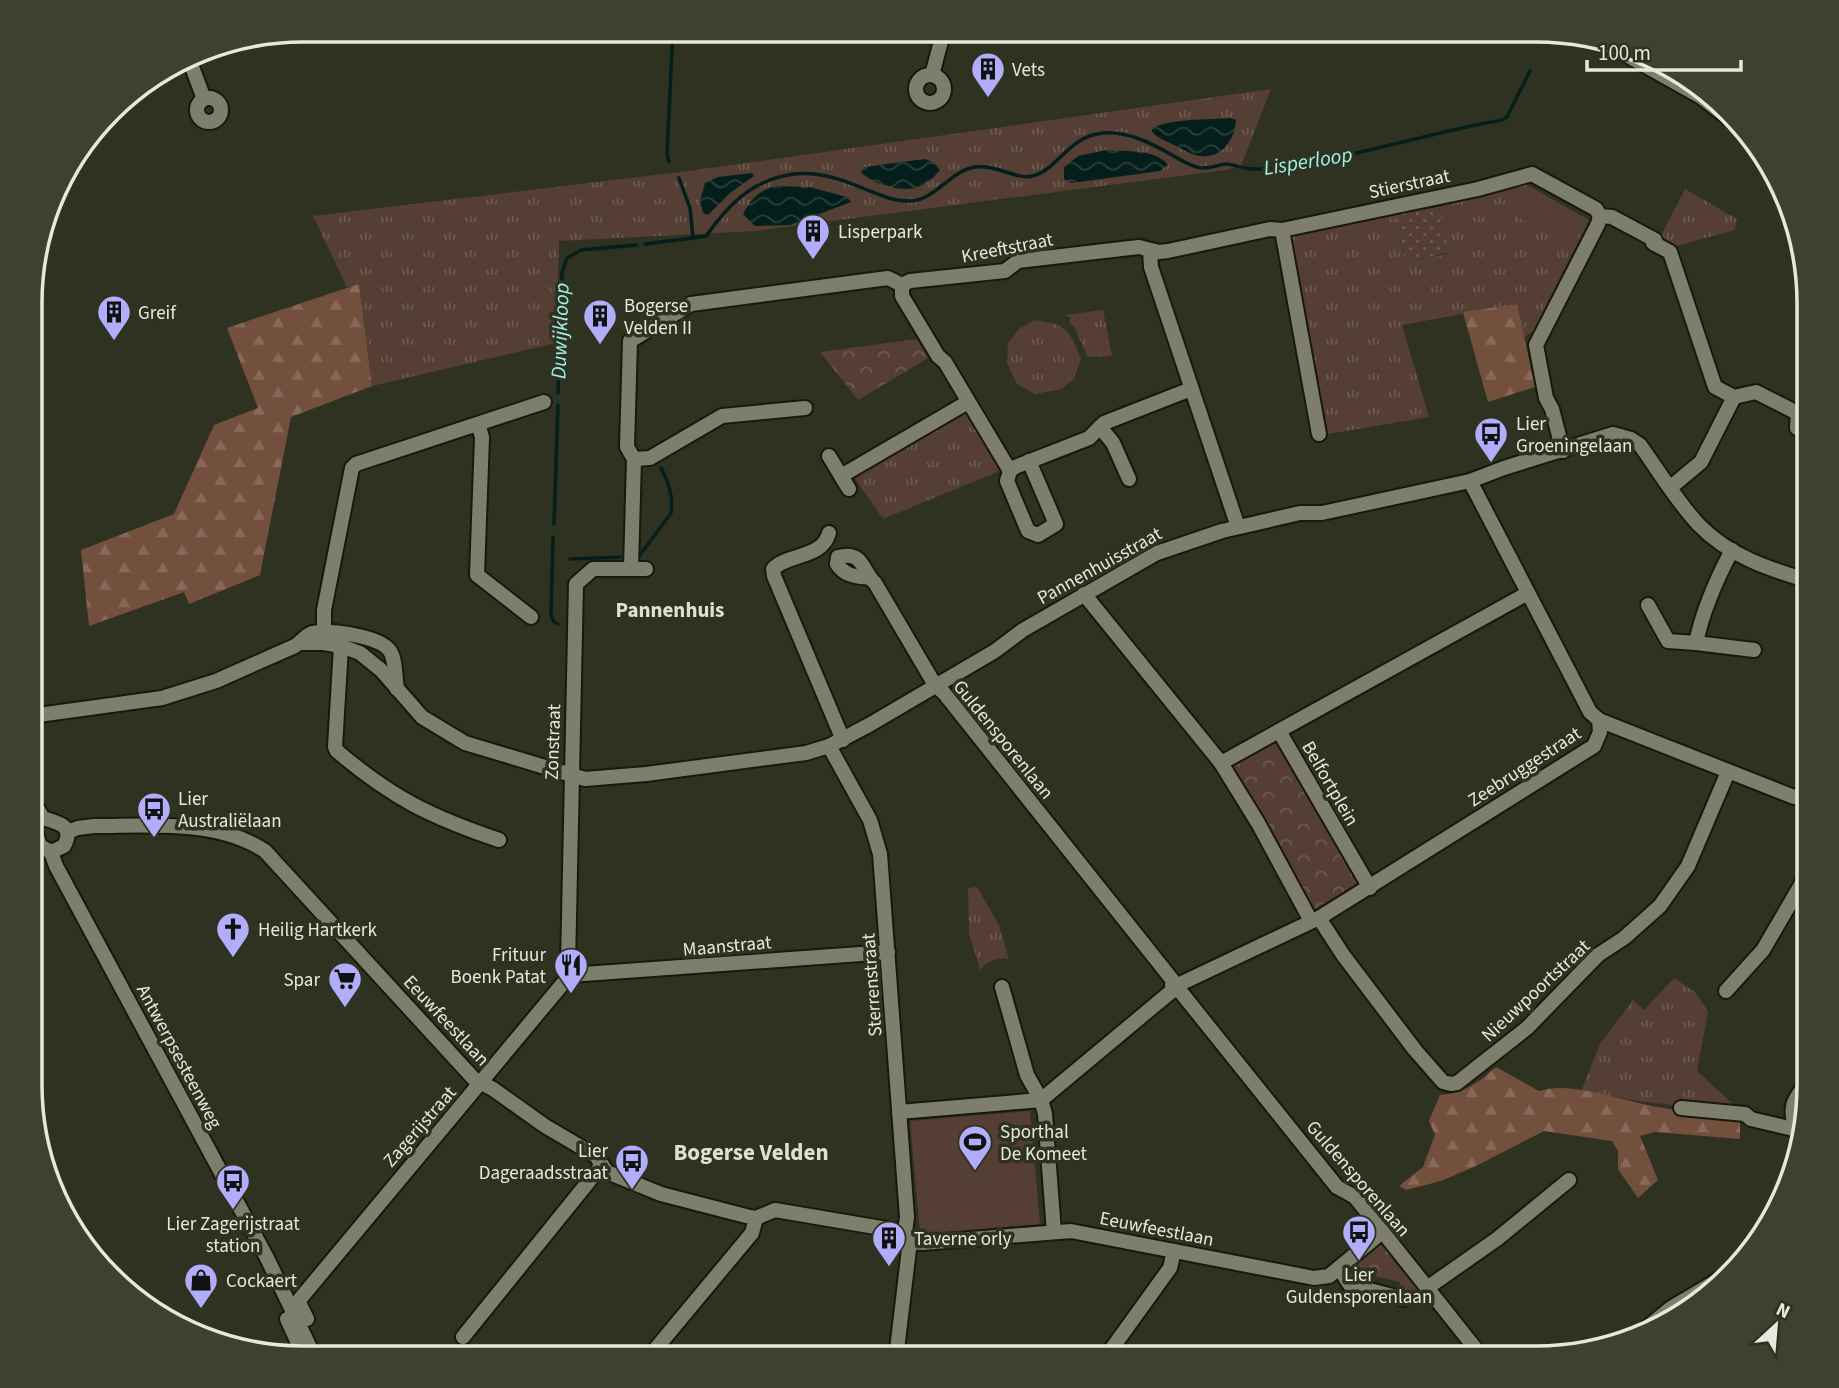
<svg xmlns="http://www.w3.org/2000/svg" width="1839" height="1388" viewBox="0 0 1839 1388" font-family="'Source Sans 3',sans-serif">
<defs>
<pattern id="grass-tufts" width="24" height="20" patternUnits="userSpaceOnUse" patternTransform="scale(1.75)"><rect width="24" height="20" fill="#553e34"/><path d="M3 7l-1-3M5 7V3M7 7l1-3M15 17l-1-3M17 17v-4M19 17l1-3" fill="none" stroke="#6d5a51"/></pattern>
<pattern id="forest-firs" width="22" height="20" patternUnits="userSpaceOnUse" patternTransform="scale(1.75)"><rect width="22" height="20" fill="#734f3e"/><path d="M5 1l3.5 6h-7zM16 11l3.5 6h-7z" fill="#876859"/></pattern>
<pattern id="park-crowns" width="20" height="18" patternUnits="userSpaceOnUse" patternTransform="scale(1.75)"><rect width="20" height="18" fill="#553e34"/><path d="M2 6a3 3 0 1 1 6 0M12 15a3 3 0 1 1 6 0" fill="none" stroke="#6d5a51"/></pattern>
<pattern id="garden-dots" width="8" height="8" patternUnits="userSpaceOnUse" patternTransform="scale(1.75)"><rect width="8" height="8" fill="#553e34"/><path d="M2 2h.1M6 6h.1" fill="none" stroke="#6d5a51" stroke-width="1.8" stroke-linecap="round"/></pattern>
<pattern id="water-waves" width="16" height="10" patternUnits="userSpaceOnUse" patternTransform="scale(1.75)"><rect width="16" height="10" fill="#041f1b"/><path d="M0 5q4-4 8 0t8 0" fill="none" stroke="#29403c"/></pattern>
</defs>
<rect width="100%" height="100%" fill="#303221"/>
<!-- grass -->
<g fill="url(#grass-tufts)">
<path d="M1271 89 1241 166 1225 170 755 231 559 241 556 343 372 386 359 285 347 287 313 216 689 171Z"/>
<path d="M1524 183 1589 220 1533 332 1524 337 1516 304 1402 325 1429 417 1328 434 1291 235 1394 214 1405 262 1448 254 1439 207 1491 193 1497 187Z"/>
<path d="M1685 189 1737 219 1735 230 1676 246 1661 236Z"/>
<path d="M1103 310 1112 356 1088 357 1074 327 1069 323 1071 318 1065 315Z"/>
<path d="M1034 320C1065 323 1071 331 1081 360L1073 380 1061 389 1035 394 1017 384 1007 363 1008 343 1019 329Z"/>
<path d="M965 409 1002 470 883 519 852 474Z"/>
<path d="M977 887 999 925 1009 959C995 958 989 960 980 970L969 933 968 888Z"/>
<path d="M1674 978 1695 992 1708 1012 1697 1071 1737 1108 1733 1112 1638 1101 1581 1091 1600 1044 1633 1000 1644 1010Z"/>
</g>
<!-- forest -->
<g fill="url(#forest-firs)">
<path d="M359 284 372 386 291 417 260 575 189 604 184 592 89 626 81 550 174 514 214 425 258 408 227 328Z"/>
<path d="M1517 304 1535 387 1488 402 1463 312Z"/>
<path d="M1496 1067 1539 1091C1571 1080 1625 1102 1658 1107 1685 1112 1713 1114 1740 1117V1139L1655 1132 1640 1136 1658 1180 1638 1198 1618 1169V1151L1612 1141 1544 1131 1478 1165 1441 1181 1406 1190 1399 1186 1423 1167 1435 1135 1429 1121 1440 1095C1467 1092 1476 1084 1496 1067Z"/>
</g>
<!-- park -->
<g fill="url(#park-crowns)">
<path d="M917 339 928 358 858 400 820 352Z"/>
<path d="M1275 741 1358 883 1313 910 1231 765Z"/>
<path d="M1379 1244 1387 1246 1425 1294 1411 1305 1399 1292 1400 1282 1358 1272 1355 1281 1348 1268 1374 1246Z"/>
</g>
<!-- garden -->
<path fill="url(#garden-dots)" d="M1439 207 1449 253 1405 262 1394 214Z"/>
<!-- pitch -->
<g fill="#553e34">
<path d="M1527 187 1586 219 1571 246 1512 214Z"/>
<path d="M1030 1111 1040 1224 920 1234 910 1121Z"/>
</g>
<!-- water -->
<g fill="url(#water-waves)">
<path d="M1230 118 1236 120C1235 139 1222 159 1200 156 1192 155 1182 149 1174 145 1166 141 1156 138 1151 130 1164 118 1212 120 1230 118Z"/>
<path d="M1106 150C1125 152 1155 148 1168 165L1160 171 1072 183 1064 179V167L1078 156Z"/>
<path d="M925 159 936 164 940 170C935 176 926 185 918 187 902 193 872 184 861 172L864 167Z"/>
<path d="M752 173 754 176 730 193 708 215 703 213 700 201 705 183 718 177Z"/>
<path d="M776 186 809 187 847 197 851 202 790 225 755 226 743 214C752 198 758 191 776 186Z"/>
</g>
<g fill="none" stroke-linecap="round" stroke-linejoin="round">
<!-- stream -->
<g stroke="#041f1b" stroke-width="3.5">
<path d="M669 162 667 154 673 30"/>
<path d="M693 238 706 236C727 207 748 184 783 176 812 169 839 178 865 189 880 195 894 202 911 201 936 199 950 171 975 167 995 164 1017 180 1032 176 1057 171 1068 136 1103 133 1128 131 1151 143 1172 155 1181 160 1191 167 1201 168 1210 169 1219 164 1227 164 1235 165 1243 169 1253 169 1266 169 1281 166 1295 164 1365 155 1432 132 1502 120L1507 117 1530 71"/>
<path d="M645 244 693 238 690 208 679 178"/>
<path d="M558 393 562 273 567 258 581 250 637 245"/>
<path d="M554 524 558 405"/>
<path d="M553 537 551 614 553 621 558 624"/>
<path d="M640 555 671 513C674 499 668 480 661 468"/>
<path d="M570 559 620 557"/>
</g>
<!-- minor casing -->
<g stroke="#18190a" stroke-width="18">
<g id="minor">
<path d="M1603 42 1701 97 1735 123"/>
<path d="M189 59 204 99"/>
<path d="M932 75 944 30"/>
<circle cx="930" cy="89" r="14"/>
<circle cx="209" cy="110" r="12"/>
<path d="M1600 216 1612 217 1655 240"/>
<path d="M1282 230 1319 434"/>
<path d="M1653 243 1670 252 1715 387 1734 397 1756 392 1809 419"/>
<path d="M1150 250 1151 267 1238 527"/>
<path d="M902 285V296L938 356 945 362 1010 471 1015 467 1089 438 1104 423 1191 389"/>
<path d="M1798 413 1797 428 1809 435"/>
<path d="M478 424 482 437 477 575 531 617"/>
<path d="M1100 427 1113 443 1129 479"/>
<path d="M1563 451 1552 409 1546 398 1536 345 1598 224 1600 216"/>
<path d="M829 456 841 476 968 402"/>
<path d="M634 459 650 458 722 416 805 408"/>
<path d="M1010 471 1007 481 1028 531 1038 535 1056 524 1029 461"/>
<path d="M841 476 849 489"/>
<path d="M1470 481 1590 712 1599 720 1614 726 1794 797 1809 793"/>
<path d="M1671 487 1701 462 1734 397"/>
<path d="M829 533C822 559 788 553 773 569L774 576 843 740"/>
<path d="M1732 550C1716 580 1703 609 1696 643L1754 650"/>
<path d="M631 568 634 459 627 447 630 341 691 304 888 278 902 285 910 281 1005 271 1018 261 1139 247 1159 252 1168 251 1270 229 1282 230 1478 189 1532 174 1596 209 1600 216"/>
<path d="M869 578C855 576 845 576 837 564L838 557C864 550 862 572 875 583L935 685 944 693 1174 982 1172 985 1173 990 1180 991 1337 1187 1355 1197 1483 1358"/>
<path d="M1084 594 1221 763 1258 823 1311 921"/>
<path d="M1648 605 1668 641 1696 643"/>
<path d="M324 632V610L352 468 356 464 544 402"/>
<path d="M300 643H324L341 646 360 653 381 670 422 717 465 743 585 779 646 774 806 753 829 746 869 725 995 651 1023 630 1157 553 1222 531 1300 513H1322L1470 481 1504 468 1613 434 1631 439 1640 445C1658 470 1678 503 1699 525 1729 556 1769 569 1809 581"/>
<path d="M341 646 335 747 337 751C392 798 431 817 499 840"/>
<path d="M31 716 162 698 216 681 295 646C302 642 304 636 312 633 328 629 380 636 390 651 396 660 395 678 397 689"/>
<path d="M1279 731 1370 888"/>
<path d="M829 746 870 820 880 854 907 1217 905 1232 909 1249 896 1358"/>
<path d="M1221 763 1528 593"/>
<path d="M31 818 40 846 51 852 64 846C75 825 58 823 43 818L31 798"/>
<path d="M67 832 78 828 94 826C149 826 217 819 265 851L474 1079 493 1089 545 1126 596 1156 607 1172 661 1194 746 1216 756 1218 775 1210 905 1232"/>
<path d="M51 852 56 866 267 1258 315 1358"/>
<path d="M1319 918 1343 955 1415 1050 1443 1082 1451 1084 1457 1083 1527 1028 1598 955 1624 938 1660 906 1688 866 1728 772"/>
<path d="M570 975 568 965 576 584 593 569H646"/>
<path d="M570 975 888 952"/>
<path d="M1182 983 1319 918 1594 746 1600 732 1599 720"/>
<path d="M1002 987 1027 1075 1041 1100 1045 1114 1054 1232"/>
<path d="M1726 991 1763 950 1809 871"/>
<path d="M1681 1108 1745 1114 1751 1119 1802 1131"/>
<path d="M899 1112 1041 1100 1173 990"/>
<path d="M1796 1128C1787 1105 1796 1098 1809 1080"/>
<path d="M908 1242 922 1243 1071 1231 1314 1278 1329 1276 1382 1232"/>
<path d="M1339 1268 1350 1285 1404 1299"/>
<path d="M1427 1288 1497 1239 1569 1180"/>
<path d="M287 1319 305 1358"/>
<path d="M307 1319 299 1303 300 1299 570 975"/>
<path d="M1638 1335 1671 1308 1735 1270"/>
<path d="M463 1337 602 1165"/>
<path d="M648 1358 752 1233 756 1218"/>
<path d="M1105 1358 1170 1268 1174 1251"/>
</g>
</g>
<!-- minor -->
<use href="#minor" stroke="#7d7f6c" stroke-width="14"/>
</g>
<!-- icons -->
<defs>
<g id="building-pin" transform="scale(1.75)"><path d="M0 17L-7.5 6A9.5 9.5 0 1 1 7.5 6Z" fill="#b1adfa" stroke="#303221"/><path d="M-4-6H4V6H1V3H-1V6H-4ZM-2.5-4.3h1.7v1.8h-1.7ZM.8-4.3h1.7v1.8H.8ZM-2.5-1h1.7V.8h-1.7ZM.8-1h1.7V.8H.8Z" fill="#111"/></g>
<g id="bus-pin" transform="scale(1.75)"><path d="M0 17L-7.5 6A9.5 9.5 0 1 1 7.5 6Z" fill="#b1adfa" stroke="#303221"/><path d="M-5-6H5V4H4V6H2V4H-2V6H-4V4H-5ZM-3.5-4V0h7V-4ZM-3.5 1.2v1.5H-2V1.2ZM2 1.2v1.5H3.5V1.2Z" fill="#111"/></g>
<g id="church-pin" transform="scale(1.75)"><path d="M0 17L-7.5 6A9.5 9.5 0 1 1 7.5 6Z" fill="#b1adfa" stroke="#303221"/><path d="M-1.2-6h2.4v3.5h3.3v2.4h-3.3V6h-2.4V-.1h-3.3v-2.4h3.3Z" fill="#111"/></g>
<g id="restaurant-pin" transform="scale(1.75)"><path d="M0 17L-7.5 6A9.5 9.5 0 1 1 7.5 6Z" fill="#b1adfa" stroke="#303221"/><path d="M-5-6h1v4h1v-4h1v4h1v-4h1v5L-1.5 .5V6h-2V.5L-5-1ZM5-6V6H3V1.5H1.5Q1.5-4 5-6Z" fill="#111"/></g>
<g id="supermarket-pin" transform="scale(1.75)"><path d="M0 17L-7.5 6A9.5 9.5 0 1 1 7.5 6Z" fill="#b1adfa" stroke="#303221"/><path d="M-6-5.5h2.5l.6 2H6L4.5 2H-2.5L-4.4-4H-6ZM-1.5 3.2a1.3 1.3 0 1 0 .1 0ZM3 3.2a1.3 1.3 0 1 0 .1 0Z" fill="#111"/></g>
<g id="stadium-pin" transform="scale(1.75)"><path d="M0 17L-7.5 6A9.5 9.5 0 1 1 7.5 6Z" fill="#b1adfa" stroke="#303221"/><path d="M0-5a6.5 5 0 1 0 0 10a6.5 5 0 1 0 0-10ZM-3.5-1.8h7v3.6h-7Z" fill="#111"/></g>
<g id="shop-pin" transform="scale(1.75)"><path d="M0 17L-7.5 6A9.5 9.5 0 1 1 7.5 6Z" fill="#b1adfa" stroke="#303221"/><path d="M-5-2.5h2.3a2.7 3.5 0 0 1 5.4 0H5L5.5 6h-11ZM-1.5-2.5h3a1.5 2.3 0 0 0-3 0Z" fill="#111"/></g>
</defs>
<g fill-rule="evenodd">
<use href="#building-pin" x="988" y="69"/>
<use href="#building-pin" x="813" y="231"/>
<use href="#building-pin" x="114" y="312"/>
<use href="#building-pin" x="600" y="316"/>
<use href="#bus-pin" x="1491" y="434"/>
<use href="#bus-pin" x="154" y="809"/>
<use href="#church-pin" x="233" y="929"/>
<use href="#restaurant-pin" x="571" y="965"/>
<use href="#supermarket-pin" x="345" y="979"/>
<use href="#stadium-pin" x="975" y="1142"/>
<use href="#bus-pin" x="632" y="1161"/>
<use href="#bus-pin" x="233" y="1181"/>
<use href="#bus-pin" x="1359" y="1232"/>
<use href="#building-pin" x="889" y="1238"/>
<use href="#shop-pin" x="201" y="1280"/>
</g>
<g text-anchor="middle" stroke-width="7" stroke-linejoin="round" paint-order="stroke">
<!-- poi labels -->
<g font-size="19" fill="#e6e8dd" stroke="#303221" text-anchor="start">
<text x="1012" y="76">Vets</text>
<text x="838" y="238">Lisperpark</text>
<text x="624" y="312">Bogerse<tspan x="624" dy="22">Velden II</tspan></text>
<text x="138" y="319">Greif</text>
<text x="1516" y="430">Lier<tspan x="1516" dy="22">Groeningelaan</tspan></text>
<text x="178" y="805">Lier<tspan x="178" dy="22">Australiëlaan</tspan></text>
<text x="258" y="936">Heilig Hartkerk</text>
<text x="546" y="961" text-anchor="end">Frituur<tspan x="546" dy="22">Boenk Patat</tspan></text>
<text x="320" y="986" text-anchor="end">Spar</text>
<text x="1000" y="1138">Sporthal<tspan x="1000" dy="22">De Komeet</tspan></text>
<text x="608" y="1157" text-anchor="end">Lier<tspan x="608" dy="22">Dageraadsstraat</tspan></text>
<text x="233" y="1230" text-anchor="middle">Lier Zagerijstraat<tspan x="233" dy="22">station</tspan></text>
<text x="914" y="1245">Taverne orly</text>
<text x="1359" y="1281" text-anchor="middle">Lier<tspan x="1359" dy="22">Guldensporenlaan</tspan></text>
<text x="226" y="1287">Cockaert</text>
</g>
<!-- street labels -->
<g font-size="19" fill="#e6e8dd" stroke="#303221">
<text transform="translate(1409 183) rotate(-12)" y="7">Stierstraat</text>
<text transform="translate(1007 247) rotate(-11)" y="7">Kreeftstraat</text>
<text transform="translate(1099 565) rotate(-29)" y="7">Pannenhuisstraat</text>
<text transform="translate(1004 739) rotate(51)" y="7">Guldensporenlaan</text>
<text transform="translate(552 742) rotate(-88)" y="7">Zonstraat</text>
<text transform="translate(1524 766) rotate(-33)" y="7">Zeebruggestraat</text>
<text transform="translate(1331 783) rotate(60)" y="7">Belfortplein</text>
<text transform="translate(727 945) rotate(-5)" y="7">Maanstraat</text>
<text transform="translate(871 985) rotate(-94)" y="7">Sterrenstraat</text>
<text transform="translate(1535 990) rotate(-43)" y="7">Nieuwpoortstraat</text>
<text transform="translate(447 1020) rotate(47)" y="7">Eeuwfeestlaan</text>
<text transform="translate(180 1056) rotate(62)" y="7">Antwerpsesteenweg</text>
<text transform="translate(419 1126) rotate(-49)" y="7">Zagerijstraat</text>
<text transform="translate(1359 1178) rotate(49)" y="7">Guldensporenlaan</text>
<text transform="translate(1157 1228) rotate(11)" y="7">Eeuwfeestlaan</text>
</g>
<!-- water labels -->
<g font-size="21" font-style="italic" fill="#9ef4e6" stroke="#303221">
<text transform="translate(1308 161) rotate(-9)" y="7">Lisperloop</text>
<text transform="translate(560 331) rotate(-88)" y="7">Duwijkloop</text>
</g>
<!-- neighbourhood labels -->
<g font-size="21" font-weight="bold" fill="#dee2cd" stroke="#303221">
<text x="670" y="617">Pannenhuis</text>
</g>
<!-- quarter labels -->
<g font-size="23" font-weight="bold" fill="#dee2cd" stroke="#303221">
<text x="751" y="1160">Bogerse Velden</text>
</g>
</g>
<!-- crop -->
<path d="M0 0H1839V1388H0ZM303 42H1536A261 261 0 0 1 1797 303V1085A261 261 0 0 1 1536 1346H303A261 261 0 0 1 42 1085V303A261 261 0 0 1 303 42Z" fill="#3f4130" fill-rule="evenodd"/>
<path fill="none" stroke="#e6e8dd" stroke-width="3.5" d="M303 42H1536A261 261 0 0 1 1797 303V1085A261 261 0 0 1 1536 1346H303A261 261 0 0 1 42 1085V303A261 261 0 0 1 303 42Z"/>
<!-- north arrow -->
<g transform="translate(1776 1325) rotate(26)" stroke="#303221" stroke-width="5" paint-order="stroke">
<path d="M0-5L12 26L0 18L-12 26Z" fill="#e6e8dd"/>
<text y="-10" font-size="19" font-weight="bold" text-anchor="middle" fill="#e6e8dd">N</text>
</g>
<!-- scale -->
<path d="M1587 60v10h154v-10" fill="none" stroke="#e6e8dd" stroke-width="3.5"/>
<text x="1598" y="60" font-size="21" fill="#e6e8dd" stroke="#303221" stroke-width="5" paint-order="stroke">100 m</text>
</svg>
